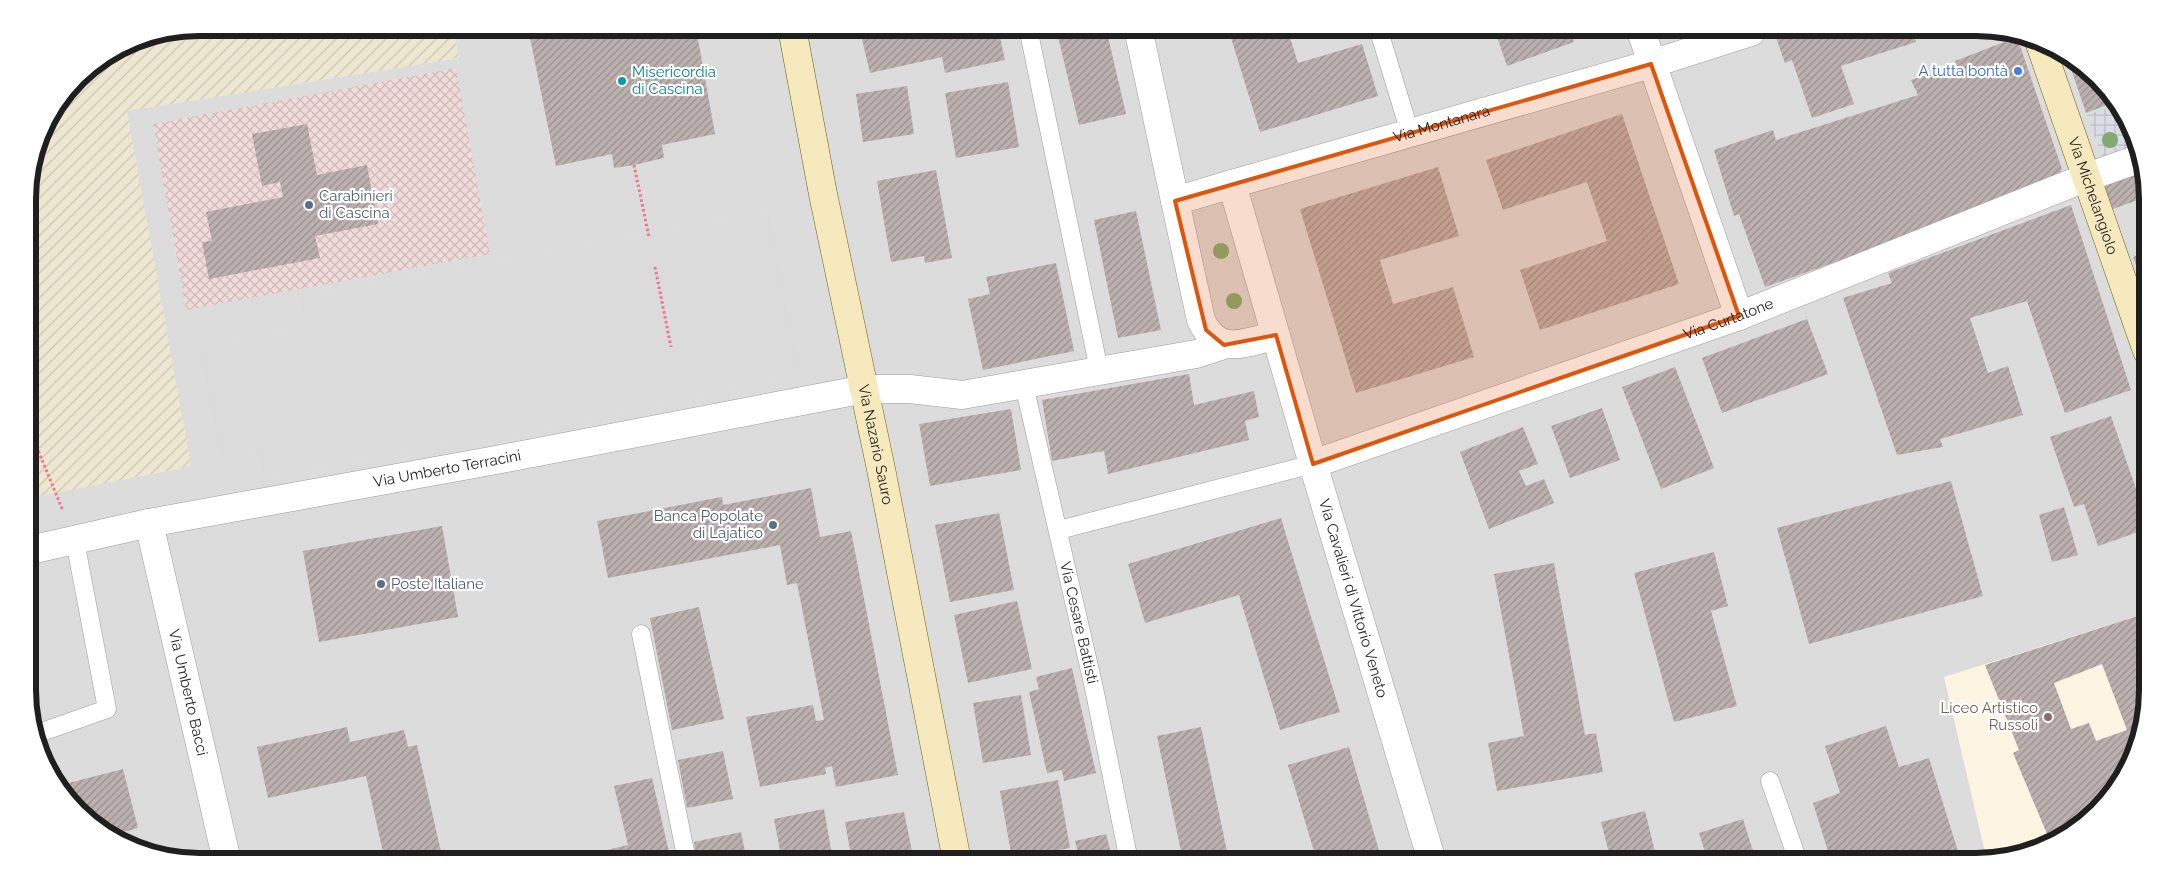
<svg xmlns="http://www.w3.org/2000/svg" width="2175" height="889" viewBox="0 0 2175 889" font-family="Raleway,sans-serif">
<defs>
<pattern id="military-cross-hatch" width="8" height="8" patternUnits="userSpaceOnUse" patternTransform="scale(1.25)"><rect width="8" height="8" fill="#f0dada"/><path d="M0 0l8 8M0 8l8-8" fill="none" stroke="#cdbbbb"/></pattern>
<pattern id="farmland-furrows" width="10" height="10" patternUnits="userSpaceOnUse" patternTransform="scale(1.25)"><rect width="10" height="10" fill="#ede7d2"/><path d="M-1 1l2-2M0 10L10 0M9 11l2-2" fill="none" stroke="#cbc6b4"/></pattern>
<pattern id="plaza-grid" width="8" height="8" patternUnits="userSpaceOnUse" patternTransform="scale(1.25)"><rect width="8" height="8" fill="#dadde5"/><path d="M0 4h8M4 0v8" fill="none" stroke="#bbbdc4"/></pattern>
<pattern id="building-hatch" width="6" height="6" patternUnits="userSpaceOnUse" patternTransform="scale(1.25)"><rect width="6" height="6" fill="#bcb1af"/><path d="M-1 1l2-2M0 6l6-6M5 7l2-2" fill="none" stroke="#988f8e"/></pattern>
</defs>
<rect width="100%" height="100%" fill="#efe9e6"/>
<!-- residential -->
<path fill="#dddcdc" d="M453 28H1975L2031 37 2071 57 2112 95 2146 177 2147 689 2138 745 2112 794 2080 826 2031 852 1986 861H200L144 852 70 803 31 723 30 498 191 466 126 111 459 58Z"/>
<!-- education -->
<path fill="#fdf5e1" d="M2147 613V689L2138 745 2112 794 2080 826 2031 852 1987 861 1944 677Z"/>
<!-- military -->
<path fill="url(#military-cross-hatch)" d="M456 68 490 254 186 310 153 124Z"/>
<!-- farmland -->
<path fill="url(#farmland-furrows)" d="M200 28H453L459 58 127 111 191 466 30 498 28 188 45 124 86 70 134 40Z"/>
<!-- parking -->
<path fill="#dbdbdb" d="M768 213 799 372 469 444 467 438 264 477 259 450 222 456 200 348 306 329 300 299Z"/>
<!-- plaza -->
<path fill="url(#plaza-grid)" d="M2116 105 2133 147 2103 159 2087 115Z"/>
<!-- building -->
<g fill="url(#building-hatch)" fill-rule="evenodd">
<path d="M528 28H696L715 134 662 145 664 158 634 165 614 168 612 154 556 166Z"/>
<path d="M873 28H998L1005 60 945 73 942 57 870 73 860 31Z"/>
<path d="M1076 28H1106L1126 114 1079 125 1057 32Z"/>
<path d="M1228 28H1287L1298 63 1362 44 1378 96 1260 132Z"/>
<path d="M1494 28H1569L1574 42 1507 66Z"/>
<path d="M1776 28H1911L1916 42 1841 66 1854 104 1812 118 1792 60 1785 63 1773 29Z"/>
<path d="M2017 37 2062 169 2055 184 1765 287 1739 214 1734 216 1714 150 1773 130 1776 140 1918 95 1911 80 1957 66 1955 61Z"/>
<path d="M2066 54 2112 95 2115 102 2086 113Z"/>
<path d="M1008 82 1019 147 956 158 945 93Z"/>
<path d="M907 86 914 134 863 142 856 94Z"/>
<path d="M1622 114 1679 284 1540 330 1520 270 1607 241 1587 182 1503 210 1486 160Z"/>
<path d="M307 124 317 175 367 165 378 224 315 236 320 258 209 279 202 242 212 241 206 212 283 197 280 182 262 186 252 134Z"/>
<path d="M1438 167 1459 236 1380 260 1393 304 1453 287 1474 357 1356 393 1300 209Z"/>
<path d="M936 170 952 258 925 263 924 256 891 262 877 181Z"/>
<path d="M2143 170 2146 177V197L2113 209 2104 184Z"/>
<path d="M2071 205 2131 390 2065 413 2027 301 1970 318 1988 373 2008 366 2023 415 1940 439 1943 447 1897 455 1843 298 1892 283 1888 273Z"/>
<path d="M1136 211 1161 330 1118 338 1094 220Z"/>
<path d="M2146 251V292L2133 257Z"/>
<path d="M1056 263 1074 351 983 370 968 299 990 294 986 277Z"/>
<path d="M1807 319 1828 374 1722 413 1702 358Z"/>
<path d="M1675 367 1714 468 1661 489 1622 387Z"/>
<path d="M1189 374 1194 405 1254 391 1259 417 1245 421 1249 440 1108 474 1104 451 1052 461 1042 400Z"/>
<path d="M1602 408 1620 460 1570 478 1551 426Z"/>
<path d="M1011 409 1021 470 930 486 919 424Z"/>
<path d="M2111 416 2147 521V529L2098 546 2084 504 2074 507 2050 437Z"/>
<path d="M1523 427 1538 464 1519 471 1526 486 1544 479 1554 503 1489 529 1460 452Z"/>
<path d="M1951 481 1983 596 1809 644 1777 528Z"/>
<path d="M811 488 820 537 851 531 898 775 836 787 832 766 825 768 826 774 760 787 746 717 813 705 816 721 824 720 797 583 787 585 780 545 608 578 597 521 722 497 723 505Z"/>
<path d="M2064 507 2078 555 2052 562 2039 515Z"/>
<path d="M999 513 1014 590 950 602 935 525Z"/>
<path d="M1281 518 1340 712 1280 730 1239 595 1145 623 1128 564Z"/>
<path d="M442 526 458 617 319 642 303 551Z"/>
<path d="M1714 552 1728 606 1711 611 1737 706 1674 722 1634 573Z"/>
<path d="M1554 563 1585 735 1596 733 1603 772 1497 791 1488 743 1524 736 1494 574Z"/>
<path d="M1017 601 1032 669 968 683 954 615Z"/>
<path d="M699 607 724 719 672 730 650 618Z"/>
<path d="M2147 613 2148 689 2138 745 2112 794 2088 818 2047 834 2013 753 2019 750 1985 665ZM2102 664 2127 730 2096 741 2089 723 2071 729 2054 683Z"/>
<path d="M1072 668 1096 773 1064 781 1062 770 1047 773 1029 692 1039 689 1036 677Z"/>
<path d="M1021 695 1031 755 983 763 973 703Z"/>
<path d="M1886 726 1899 767 1929 758 1961 861H1831L1813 803 1840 793 1825 746Z"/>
<path d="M347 727 350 742 404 730 408 747 417 745 443 861H385L366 776 268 798 257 747Z"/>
<path d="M1201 727 1229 861H1183L1157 736Z"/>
<path d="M1349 747 1382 861H1317L1288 765Z"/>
<path d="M723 751 733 799 687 808 678 760Z"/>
<path d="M123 769 138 828 117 834 70 803 61 785Z"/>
<path d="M652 778 671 861H597L595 853 628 845 614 786Z"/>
<path d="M1058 780 1070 848 1012 859 1000 791Z"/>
<path d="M824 809 833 861H782L774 819Z"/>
<path d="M1645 811 1655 852 1611 861 1601 822Z"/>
<path d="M904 812 914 861H852L845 822Z"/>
<path d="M1743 819 1756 861H1708L1699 833Z"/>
<path d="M741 832 747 861H697L694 842Z"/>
<path d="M1106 834 1113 861H1061L1079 856 1075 841Z"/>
</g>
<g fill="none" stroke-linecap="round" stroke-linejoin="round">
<!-- service casing -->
<g stroke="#9c9c9c" stroke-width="19">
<g id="service">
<path d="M1028 28 1099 370"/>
<path d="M1378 28 1410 133"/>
<path id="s1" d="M1024 385 1094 688 1129 861"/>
<path d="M1059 530 1313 464"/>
<path d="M641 634 687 861"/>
<path d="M36 734 107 709 75 541"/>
<path d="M1770 781 1798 861"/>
</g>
</g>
<!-- minor casing -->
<g stroke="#9c9c9c" stroke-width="29">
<g id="minor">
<path d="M1138 28 1175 201"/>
<path d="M1640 28 1739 316"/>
<path id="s2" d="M1232 184 1651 64 1751 32"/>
<path id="s3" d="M1276 335C1245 343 1218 357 1201 320L1175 201 1232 184 1313 464 1432 861"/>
<path id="s4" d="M1313 464 1739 316 2085 178 2138 159"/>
<path id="s5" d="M149 523 227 861"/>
<path id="s6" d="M30 550 149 523 496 460 865 389H910L962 395 1196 354 1224 345"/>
</g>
</g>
<!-- secondary casing -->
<g stroke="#705f0c" stroke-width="29">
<g id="secondary">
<path id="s7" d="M792 28 823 194 882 474 957 861"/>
<path id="s8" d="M2039 41 2147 351"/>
</g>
</g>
<!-- path -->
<g stroke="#f1748a" stroke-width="3" stroke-dasharray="2.5 2.5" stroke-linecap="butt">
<path d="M634 165 649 237"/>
<path d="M655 267 671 347"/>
<path d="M29 428 63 511"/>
</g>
<!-- service -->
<use href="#service" stroke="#fff" stroke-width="18"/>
<!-- minor -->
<use href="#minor" stroke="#fff" stroke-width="28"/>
<!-- secondary -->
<use href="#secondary" stroke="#f6e9bd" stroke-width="28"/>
</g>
<!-- trees -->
<g fill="#80aa71">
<circle cx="2110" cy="140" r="8"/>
<circle cx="1221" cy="251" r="8"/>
<circle cx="1234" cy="301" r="8"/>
</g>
<!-- marked area -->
<path fill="#de560d" fill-opacity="0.2" stroke="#de560d" stroke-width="4" stroke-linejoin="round" d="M1651 64 1739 316 1313 464 1276 335 1224 345 1206 330 1175 201Z"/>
<!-- markers -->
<circle fill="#3f7fe0" stroke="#fff" stroke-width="2" cx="2018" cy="71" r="5"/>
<circle fill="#0f9aa8" stroke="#fff" stroke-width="2" cx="622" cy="81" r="5"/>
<g fill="#5c6f8a" stroke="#fff" stroke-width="2">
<circle cx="309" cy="205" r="5"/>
<circle cx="773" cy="525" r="5"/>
<circle cx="381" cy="584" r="5"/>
</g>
<circle fill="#8d6e63" stroke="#fff" stroke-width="2" cx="2048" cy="717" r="5"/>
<g text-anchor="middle" stroke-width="4.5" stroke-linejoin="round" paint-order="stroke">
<!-- shop labels -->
<g font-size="15" fill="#366cbe" stroke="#fff" text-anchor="end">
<text x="2008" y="76">A tutta bontà</text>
</g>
<!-- culture labels -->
<g font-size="15" fill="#0d838f" stroke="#fff" text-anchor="start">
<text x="632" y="77">Misericordia<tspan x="632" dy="17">di Cascina</tspan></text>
</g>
<!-- street labels -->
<g font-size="15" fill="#1f1f1f" stroke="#fff">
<text dy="5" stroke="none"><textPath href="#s2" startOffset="218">Via Montanara</textPath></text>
<text dy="5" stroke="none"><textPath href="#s8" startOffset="164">Via Michelangiolo</textPath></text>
<text dy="5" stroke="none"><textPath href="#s4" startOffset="440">Via Curtatone</textPath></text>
<text dy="5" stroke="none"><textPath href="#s7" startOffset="425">Via Nazario Sauro</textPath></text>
<text dy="5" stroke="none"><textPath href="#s6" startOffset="425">Via Umberto Terracini</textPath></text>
<text dy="5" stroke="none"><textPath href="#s3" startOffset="700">Via Cavalieri di Vittorio Veneto</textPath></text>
<text dy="5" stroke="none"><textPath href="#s1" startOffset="244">Via Cesare Battisti</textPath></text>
<text dy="5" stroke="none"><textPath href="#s5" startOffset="174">Via Umberto Bacci</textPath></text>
</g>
<!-- service labels -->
<g font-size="15" fill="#4e5e75" stroke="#fff" text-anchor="start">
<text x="319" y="201">Carabinieri<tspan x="319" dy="17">di Cascina</tspan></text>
<text x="763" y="521" text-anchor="end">Banca Popolate<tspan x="763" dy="17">di Lajatico</tspan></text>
<text x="391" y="589">Poste Italiane</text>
</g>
<!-- education labels -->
<g font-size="15" fill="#785e54" stroke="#fff" text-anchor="end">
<text x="2038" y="713">Liceo Artistico<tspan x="2038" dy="17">Russoli</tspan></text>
</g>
</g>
<!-- crop -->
<path d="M0 0H2175V889H0ZM199 36H1976A163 163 0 0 1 2139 199V690A163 163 0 0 1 1976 853H199A163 163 0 0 1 36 690V199A163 163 0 0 1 199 36Z" fill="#fff" fill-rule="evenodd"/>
<path fill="none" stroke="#1f1f1f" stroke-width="6" d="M199 36H1976A163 163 0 0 1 2139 199V690A163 163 0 0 1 1976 853H199A163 163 0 0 1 36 690V199A163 163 0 0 1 199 36Z"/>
</svg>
